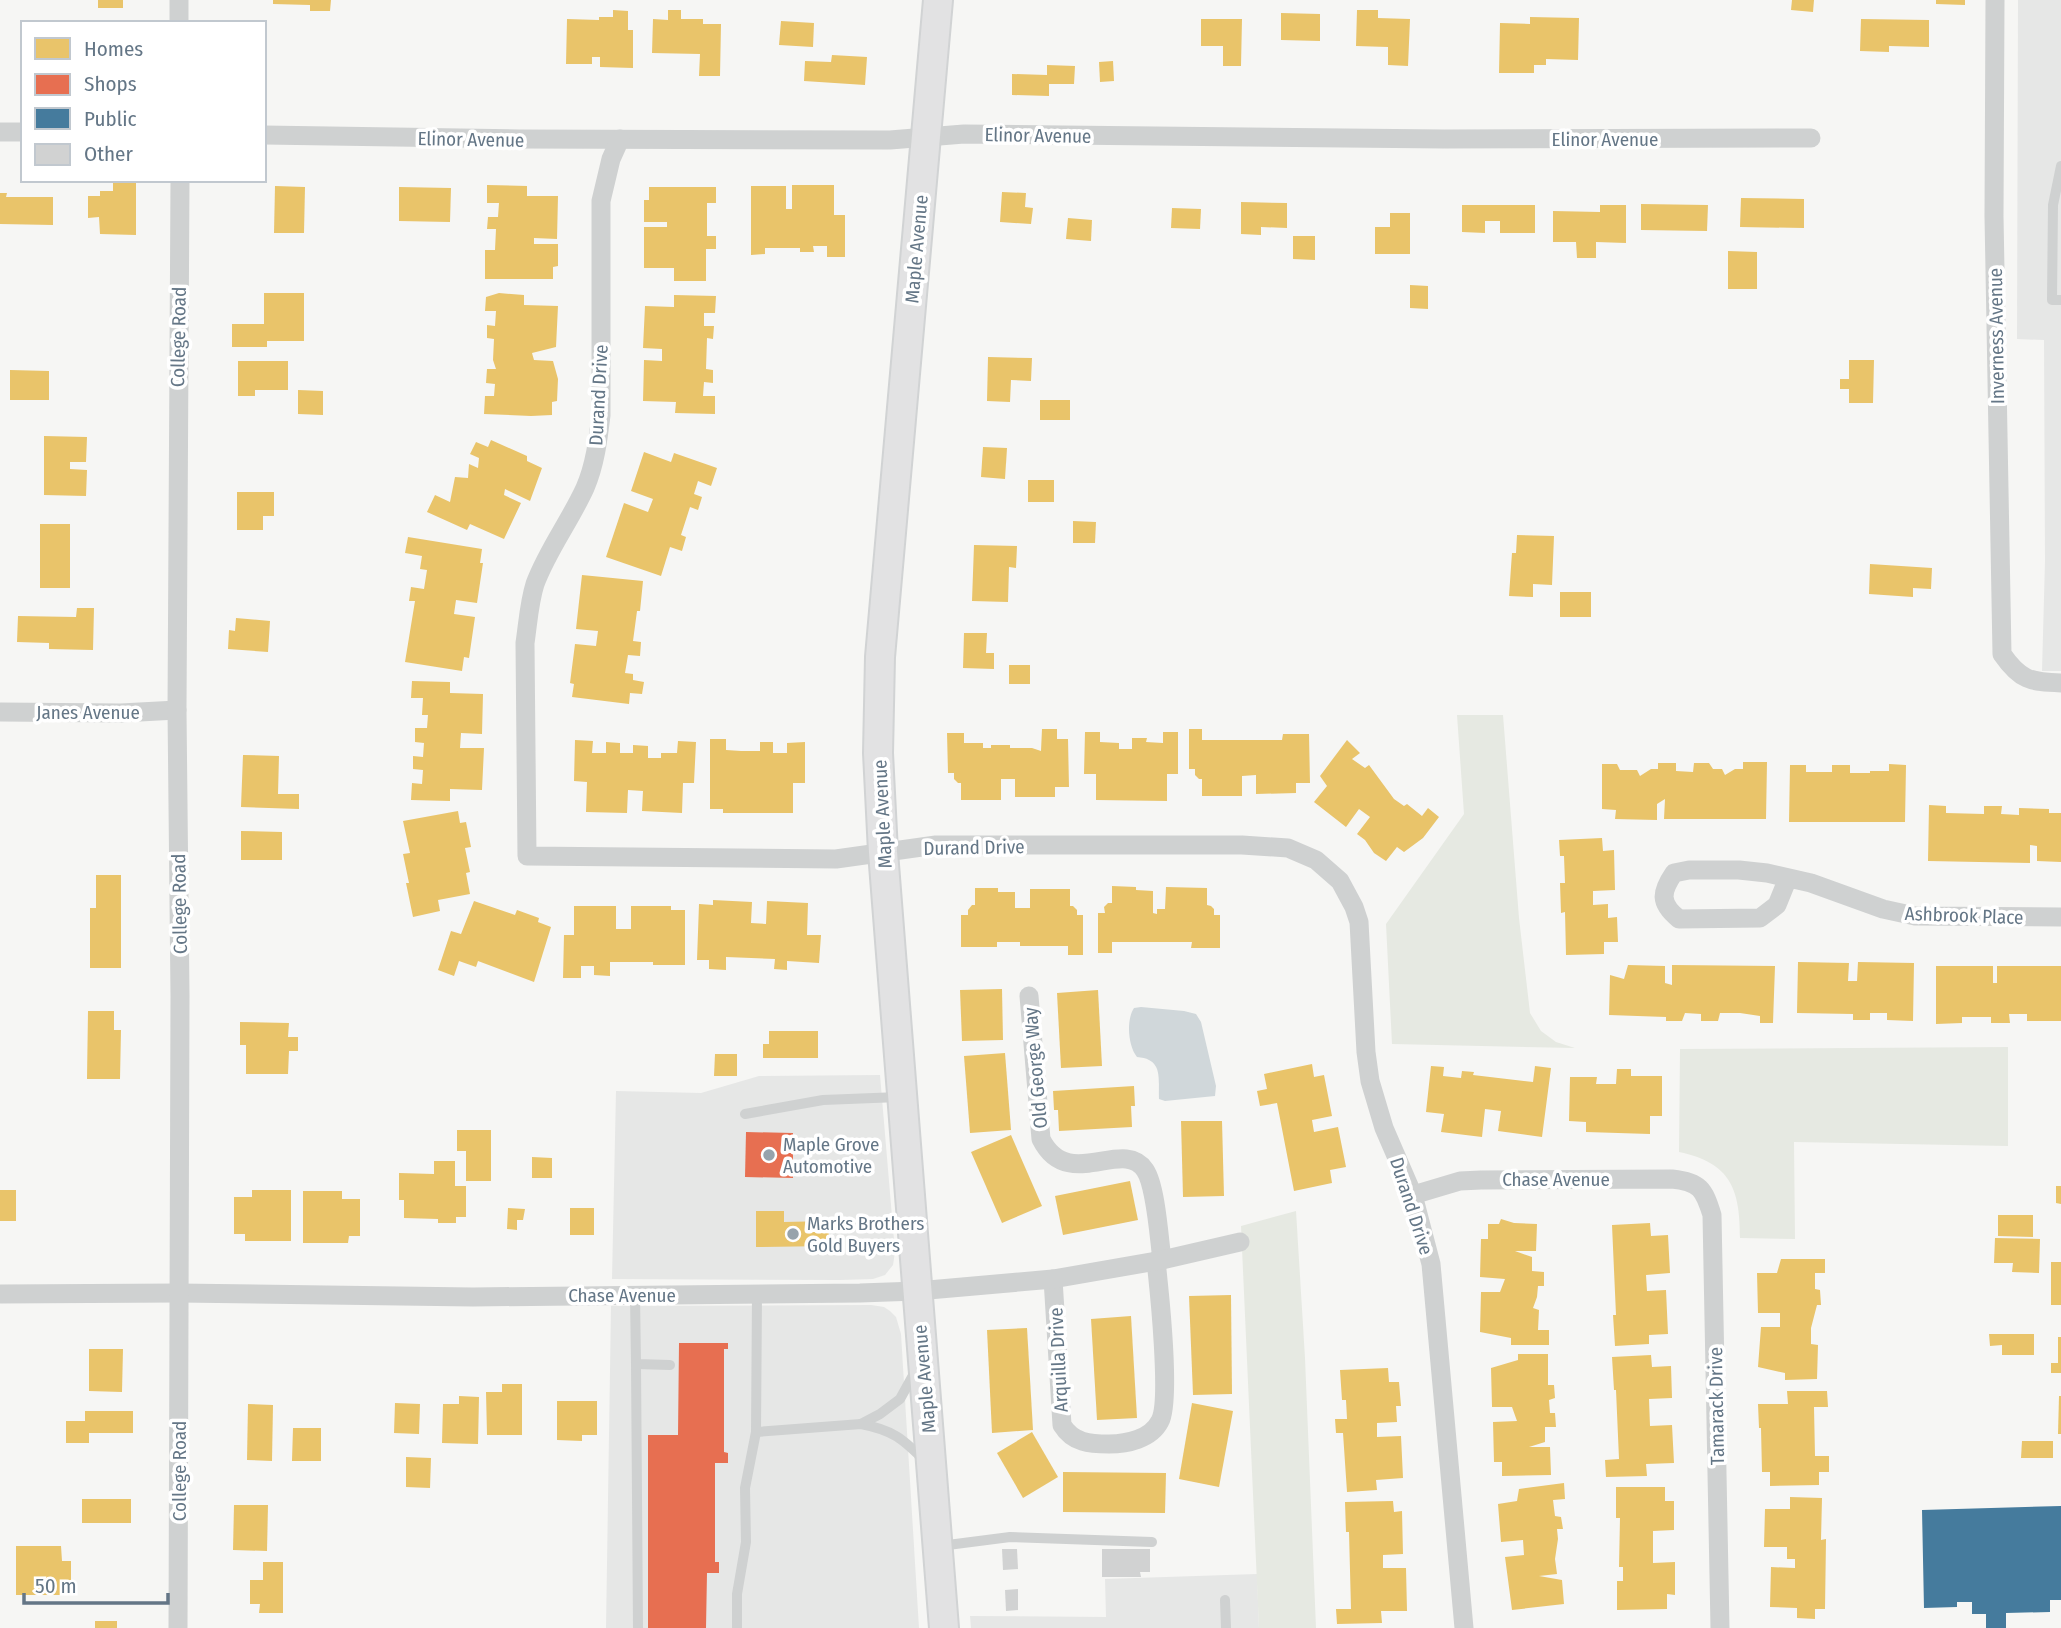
<svg xmlns="http://www.w3.org/2000/svg" width="2061" height="1628" viewBox="0 0 2061 1628" font-family="'Fira Sans Condensed',sans-serif">
<rect width="100%" height="100%" fill="#f6f6f4"/>
<!-- built -->
<g fill="#e6e7e6">
<path d="M2018 0H2061V671H2042L2045 561 2044 340 2017 339Z"/>
<path d="M880 1075 895 1252 893 1265 885 1275 873 1279 840 1280 612 1279 616 1091 701 1093 759 1076Z"/>
<path d="M871 1305 884 1307 890 1311 896 1317 901 1334 919 1628H606L611 1306Z"/>
<path d="M1257 1574 1259 1628H971L970 1616 1106 1617 1105 1579Z"/>
</g>
<!-- green -->
<g fill="#e6e9e2">
<path d="M1457 715H1503L1519 918 1530 1013 1541 1031 1556 1042 1575 1048 1392 1044 1386 924 1464 814Z"/>
<path d="M2008 1047V1146L1794 1142 1795 1239 1740 1238C1740 1189 1731 1163 1679 1152L1680 1049Z"/>
<path d="M1296 1211 1305 1358 1316 1628H1259L1241 1226Z"/>
</g>
<!-- water -->
<path fill="#d0d7da" d="M1141 1007 1184 1011 1196 1014 1201 1022 1216 1086 1215 1096 1165 1101 1159 1099C1158 1079 1164 1059 1137 1057 1128 1046 1126 1020 1134 1008Z"/>
<!-- homes -->
<g fill="#e9c46a">
<rect x="98" y="0" width="25" height="8"/>
<path d="M273 0H331L330 11H310V5L273 4Z"/>
<path d="M1792 0H1814L1813 12 1791 10Z"/>
<path d="M1936 0H1965V5L1936 4Z"/>
<path d="M613 10 628 11V30H633V68L600 67V57H592V64H566L567 19 599 20V17H613Z"/>
<path d="M668 10H681V19H703V24H721L720 76H699L700 54 652 53 653 19 668 20Z"/>
<path d="M1357 10H1378V18L1410 19 1408 66 1388 65V47L1356 46Z"/>
<path d="M1281 13 1320 14V41L1281 40Z"/>
<path d="M1530 17 1579 18 1578 60 1546 59V65H1534V73H1499L1500 23 1530 24Z"/>
<path d="M1201 19H1242L1241 66H1223V46H1201Z"/>
<path d="M1861 19 1929 20V47L1889 46V52L1860 51Z"/>
<path d="M781 21 814 23 813 47 779 45Z"/>
<path d="M832 55 867 57 865 85 804 81 805 61 831 62Z"/>
<path d="M1113 61 1114 81 1100 82 1099 62Z"/>
<path d="M1047 65 1075 66 1074 84H1049V96L1012 95V74L1047 75Z"/>
<path d="M113 183H136V235L100 234 99 217 88 218V196H100V191H113Z"/>
<path d="M487 185 527 186V196H558L557 239 534 238V244H558V266L553 267V279H485V250H495L496 229H487L488 217H498L499 203H487Z"/>
<path d="M792 185H834V215H845V257H827V246H813L814 252H800V248H765V254L751 255V186H786V209H792Z"/>
<path d="M275 186 305 187 304 233H274Z"/>
<path d="M399 187 451 188 450 222 399 221Z"/>
<path d="M649 187H716V203H707V236H716V249H706V281H674V268H644V227H667V222H644V200H649Z"/>
<path d="M1002 192 1026 193 1025 207 1033 208 1031 224 1000 222Z"/>
<path d="M0 193H7L6 197H53V225L0 224Z"/>
<path d="M1741 198 1804 199V228L1740 227Z"/>
<path d="M1241 202 1287 203V228L1261 227V235L1241 234Z"/>
<path d="M1641 204 1708 205 1707 231 1641 230Z"/>
<path d="M1462 205H1535V233H1500V221H1485V233L1462 232Z"/>
<path d="M1600 205H1626V243L1596 242V258H1577L1576 242H1553V211L1600 212Z"/>
<path d="M1172 208 1201 209 1200 229 1171 228Z"/>
<path d="M1390 213H1410V254H1375V227H1390Z"/>
<path d="M1068 218 1092 220 1091 241 1066 239Z"/>
<path d="M1293 236H1315V260L1293 259Z"/>
<path d="M1728 251 1757 252V289H1728Z"/>
<path d="M1410 285 1428 286V309L1410 308Z"/>
<path d="M264 293H304V341H267V347H232V324H264Z"/>
<path d="M499 293 524 295V305L558 306 556 347 532 353 534 360 553 361 558 379 557 401 552 402V415L531 416 484 414 485 396H494L495 384 486 383 487 369H496L493 360 494 339 487 338V325L495 326 496 311H485L486 297Z"/>
<path d="M674 295 716 296 715 313H704V326H714L713 339 707 338 706 369 713 370V383L704 382 703 396H715V414L675 413 676 402 643 401 644 360 662 361V349L643 348 645 306 674 307Z"/>
<path d="M988 357 1032 358 1031 381 1011 380 1010 402 987 401Z"/>
<path d="M1849 360H1874L1873 403H1849V389H1840V379H1849Z"/>
<path d="M238 361H288V390H255V396H238Z"/>
<path d="M10 370 49 371V400H10Z"/>
<path d="M298 390 323 391V415L298 414Z"/>
<rect x="1040" y="400" width="30" height="20"/>
<path d="M44 436 87 437 86 462H70V469L87 470 86 496 44 495Z"/>
<path d="M491 440 527 456V461L542 468 530 501 505 489 504 495 521 503 504 539 470 524 467 530 427 512 435 495 450 502 455 477 468 478 469 464 478 468 479 458 470 454 476 442 488 447Z"/>
<path d="M983 447 1007 448 1005 479 981 477Z"/>
<path d="M644 452 671 462 674 453 717 468 711 486 698 481 694 494 702 497 698 510 690 507 681 535 686 537 682 551 670 547 661 576 606 557 624 503 648 512 653 499 631 491Z"/>
<rect x="1028" y="480" width="26" height="22"/>
<path d="M237 492H274V516H263V530H237Z"/>
<path d="M1073 521 1096 522 1095 543H1073Z"/>
<rect x="40" y="524" width="30" height="64"/>
<path d="M1517 535 1554 536 1552 585 1533 584V597L1509 596 1512 553H1516Z"/>
<path d="M408 537 482 549 480 563H483L477 603 456 600 454 614 475 617 469 658 464 657 462 671 405 662 415 601H409L411 587 424 589 427 570 420 569 422 556 405 553Z"/>
<path d="M974 545 1017 546 1016 568 1009 567 1008 602 972 601Z"/>
<path d="M1870 564 1932 568 1931 589 1913 588V597L1869 594Z"/>
<path d="M582 575 643 581 640 611H637L633 641 641 642 640 656 628 655 625 673 633 674V680L644 682 642 694 630 693 629 704 572 697 574 684 570 683 575 644 596 646 598 631 576 629Z"/>
<rect x="1560" y="592" width="31" height="25"/>
<path d="M77 608H94L93 650 49 649V643L17 642 18 616 76 617Z"/>
<path d="M236 618 270 621 268 652 228 649 229 630 235 631Z"/>
<path d="M964 633H987L986 653H994V669L963 668Z"/>
<rect x="1009" y="665" width="21" height="19"/>
<path d="M412 681 450 682V693L483 694 482 734 461 733 460 748H484L482 790 450 789V801L411 800 412 783 422 784 423 770 413 769V756L423 757 424 743 415 742V728H427L428 715H422L423 698H411Z"/>
<path d="M1042 729H1057V739H1068L1069 787H1055V797H1015V779H1001V800H961V783H958L954 779V773H948L947 733H964V743H983V748H991V745H1010V748H1032L1041 751Z"/>
<path d="M1189 729H1202V740H1282L1283 734H1309L1310 783H1296V793L1256 794V775L1242 776V796H1202V779H1199L1195 775V769H1189Z"/>
<path d="M1085 732H1100V742L1119 743V749H1132V738H1147L1146 742 1163 743V732H1178V774H1167V801L1096 800V774H1084Z"/>
<path d="M710 739H726V750L741 751H760V742H773V753H787V743L805 742V783H793V813H723V809H710Z"/>
<path d="M575 740 593 741 592 753H606V742L620 743V753H633V745L648 746V758H661V753H677L678 741 696 742 694 783H683L682 813 642 811 643 791 628 790 627 813 586 812 587 782 574 781Z"/>
<path d="M1347 740 1360 753 1352 759 1365 768 1369 765 1394 799 1404 806 1407 804 1422 816 1428 808 1439 817 1423 838 1404 852 1397 847 1386 861 1374 853 1365 840 1357 834 1370 817 1359 809 1346 827 1314 802 1327 786 1320 776Z"/>
<path d="M243 755 279 756 278 794H299V809L241 807Z"/>
<path d="M1743 762H1767L1766 819H1664L1665 799 1657 804V820L1615 819 1616 810 1602 809V764H1617L1620 770H1637L1640 776 1651 769H1658V763H1676V771L1693 772 1694 763H1709L1713 769H1722L1725 775 1735 769H1743Z"/>
<path d="M1889 764 1906 765 1905 822H1789L1790 765H1806V772H1832V765H1850V773H1870V771H1889Z"/>
<path d="M1929 805 1946 806V813L1984 814V806H2002L2001 814 2019 815V808L2049 809V813H2061V862L2037 861V846L2030 845V863L1928 861Z"/>
<path d="M458 811 460 823 466 822 471 847 465 848 470 872 466 873 470 894 438 900 440 911 413 917 406 883H409L403 854 410 853 403 821Z"/>
<path d="M241 831 282 832V860H241Z"/>
<path d="M1602 838 1603 851 1614 850 1615 890 1593 891V905L1608 904V918L1617 917 1618 942H1604V954L1566 955 1565 912 1561 913 1560 883H1565L1564 856H1560L1559 840Z"/>
<path d="M96 875H121V968H90V908H96Z"/>
<path d="M1112 886 1136 887V890L1153 891V913L1157 914V909H1165L1166 887 1207 888V905L1211 906 1214 909V915H1220V948H1191L1192 942H1112V953H1098V913H1105L1104 907 1108 903H1112Z"/>
<path d="M975 888H998V892H1015V908H1030V889H1070V906H1073L1077 910V915H1083V955H1068V946H1020V942H997V947H961V915H968V910L972 905H975Z"/>
<path d="M713 900 752 902 751 923 766 924 767 901 808 903 807 935H821L819 963 787 961V970L774 969 775 959 726 957V970L709 969V960H697L699 904 713 905Z"/>
<path d="M474 901 515 915 517 910 539 918 538 922 551 927 534 982 478 961 476 967 459 961 454 976 438 970 451 931 461 934Z"/>
<path d="M574 906H616V929H631V906H671V910H685V965H653V962H610V976L594 975V966H581V978H563L564 935H574Z"/>
<path d="M1798 962 1849 963 1848 981H1857L1858 962 1914 963 1913 1021 1887 1020V1013H1870V1020H1853V1014L1797 1013Z"/>
<path d="M1628 965 1665 966V983L1672 985V965L1775 966 1773 1023H1760V1016L1740 1013H1720L1718 1021H1701V1014L1685 1013 1682 1021H1666V1017L1609 1015 1610 975 1624 979Z"/>
<path d="M1936 966H1993V983H1997V966H2061V1021H2027V1014H2009L2010 1023H1991V1017H1962V1023L1936 1024Z"/>
<path d="M1002 989 1003 1040 962 1041 960 990Z"/>
<path d="M1098 990 1102 1066 1061 1068 1057 993Z"/>
<path d="M88 1011H114V1030H121L120 1079H87Z"/>
<path d="M240 1022 289 1023 288 1037H298V1051H289L288 1074H246V1045H240Z"/>
<path d="M769 1031H818V1058H763V1044H769Z"/>
<path d="M1005 1053 1011 1130 970 1133 964 1056Z"/>
<path d="M715 1054H737V1076H714Z"/>
<path d="M1312 1064 1314 1077 1324 1075 1332 1116 1312 1120 1314 1132 1338 1127 1346 1167 1330 1170 1332 1183 1294 1191 1277 1103 1260 1106 1257 1091 1267 1089 1264 1074Z"/>
<path d="M1431 1066 1444 1067 1443 1076 1461 1078 1462 1071 1474 1072 1473 1075 1533 1082 1535 1066 1551 1068 1542 1137 1498 1131 1501 1111 1485 1109 1482 1137 1441 1132 1444 1114 1426 1112Z"/>
<path d="M1617 1069H1631V1076H1662V1116H1650V1134L1586 1132V1122L1569 1121 1570 1077H1597L1596 1084H1616Z"/>
<path d="M1134 1086 1135 1106H1131L1132 1127 1059 1131 1058 1110H1054L1053 1091Z"/>
<path d="M1181 1121H1222L1224 1196 1183 1197Z"/>
<path d="M457 1130H491V1181H466V1151H457Z"/>
<path d="M1011 1135 1042 1206 1002 1223 971 1152Z"/>
<path d="M532 1157 552 1158V1178H532Z"/>
<path d="M434 1161H455V1186H466V1217H456V1223H438V1219L404 1218V1200H399V1173L434 1174Z"/>
<path d="M1130 1181 1138 1220 1063 1235 1055 1196Z"/>
<path d="M2056 1186H2061V1204L2056 1203Z"/>
<rect x="0" y="1190" width="16" height="31"/>
<path d="M252 1190H291V1241H245V1234H234V1197H252Z"/>
<path d="M303 1191H342V1199H360V1236H349L348 1243H303Z"/>
<path d="M508 1208 525 1209 523 1220H517V1230L507 1229Z"/>
<rect x="570" y="1208" width="24" height="27"/>
<path d="M756 1211H784V1222L829 1221V1246L756 1247Z"/>
<path d="M1998 1215H2033V1237L1998 1236Z"/>
<path d="M1501 1219 1514 1223 1537 1224 1536 1251H1515L1532 1257V1271L1544 1272V1286H1538L1537 1297 1533 1308 1539 1310 1538 1330H1549V1345H1511V1338L1480 1332 1481 1292H1500L1505 1279 1480 1277 1481 1239H1488V1224H1499Z"/>
<path d="M1650 1223 1651 1236 1668 1235 1670 1273 1646 1275 1647 1291 1666 1290 1668 1334 1649 1335V1344L1615 1346 1613 1315H1616L1612 1225Z"/>
<path d="M1995 1238 2040 1239 2039 1273 2012 1272 2013 1263H1994Z"/>
<path d="M1781 1259H1825V1273H1815V1289L1820 1290 1821 1305H1817L1811 1328V1344L1818 1345 1817 1379 1785 1380V1373L1758 1367 1761 1327H1780V1313H1758L1757 1273H1777Z"/>
<rect x="2051" y="1262" width="10" height="43"/>
<path d="M1231 1295 1232 1394 1193 1395 1189 1296Z"/>
<path d="M1131 1316 1137 1418 1097 1420 1091 1319Z"/>
<path d="M1027 1328 1033 1430 992 1433 987 1330Z"/>
<path d="M1989 1334H2034V1355H2002V1345L1990 1346Z"/>
<path d="M2058 1337H2061V1373H2051V1363H2058Z"/>
<path d="M89 1349H123L122 1392 89 1391Z"/>
<path d="M1518 1354H1548V1385H1554L1555 1398 1549 1400 1550 1413H1555L1556 1427H1545V1442L1529 1447H1550L1551 1475 1502 1476V1462H1494L1493 1422 1517 1421 1512 1407H1492L1491 1368 1518 1360Z"/>
<path d="M1651 1355 1652 1367 1671 1366 1672 1398 1649 1399 1650 1426 1672 1425 1674 1463 1646 1464 1647 1476 1606 1477 1605 1460 1619 1459 1616 1390H1614L1612 1357Z"/>
<path d="M1388 1368 1389 1382H1399L1401 1406H1396L1397 1422 1377 1423V1437L1401 1436 1403 1478 1376 1480 1377 1490 1347 1492 1343 1433H1336L1335 1419H1347L1346 1400H1342L1340 1370Z"/>
<path d="M502 1384H522V1435H487L486 1392H502Z"/>
<path d="M1787 1391H1827L1828 1407H1814L1815 1456H1829V1472H1819V1485L1770 1486V1472H1762L1761 1428H1759L1758 1404H1788Z"/>
<path d="M459 1396 479 1397 478 1444 442 1443 443 1404H459Z"/>
<path d="M2059 1396H2061V1434H2058Z"/>
<path d="M557 1401H597V1435H582V1441L557 1440Z"/>
<path d="M395 1403 420 1404 419 1434 394 1433Z"/>
<path d="M1192 1403 1233 1411 1219 1487 1179 1479Z"/>
<path d="M248 1404 273 1405 272 1461 247 1460Z"/>
<path d="M85 1411H133V1433H89V1443H66V1421H85Z"/>
<path d="M293 1428H321V1461H292Z"/>
<path d="M1032 1432 1058 1477 1023 1498 997 1453Z"/>
<path d="M2022 1441H2053V1458H2021Z"/>
<path d="M406 1457 431 1458 430 1488 406 1487Z"/>
<path d="M1063 1472 1166 1473 1165 1513 1063 1512Z"/>
<path d="M1564 1483 1565 1499 1553 1500 1555 1516 1561 1517 1563 1529H1557L1558 1539 1555 1559 1557 1574 1539 1576 1562 1580 1564 1604 1512 1610 1505 1557 1524 1555 1523 1540 1501 1542 1498 1504 1517 1501 1519 1489Z"/>
<path d="M1616 1487H1665V1501H1674V1530L1653 1531V1563L1675 1562V1595L1667 1594V1609L1617 1610V1581H1623V1567H1619L1620 1518H1616Z"/>
<path d="M1790 1497 1822 1498 1821 1540 1826 1539 1825 1609H1815V1619L1797 1618V1608L1770 1607 1771 1567 1795 1568V1559H1787V1547H1764L1765 1509H1790Z"/>
<rect x="82" y="1499" width="49" height="24"/>
<path d="M1393 1501 1394 1512 1402 1511 1403 1554 1383 1555V1568H1406L1407 1611H1381L1382 1623 1337 1624 1336 1609H1351L1349 1532H1346L1345 1502Z"/>
<path d="M234 1505H268L267 1551 233 1550Z"/>
<path d="M16 1546H61L62 1561H71V1595H16Z"/>
<path d="M263 1562H283V1613H259L260 1604H250V1580H263Z"/>
<rect x="95" y="1621" width="22" height="7"/>
</g>
<!-- shops -->
<g fill="#e76f51">
<path d="M746 1132 793 1133V1178L745 1177Z"/>
<path d="M679 1343H728V1349H724V1452L728 1453V1463H715V1562H719V1573H707L706 1628H648V1435H678Z"/>
</g>
<!-- public -->
<path fill="#457b9d" d="M2061 1506V1600H2050V1612L2006 1613V1628H1986V1614H1972V1602H1957V1607L1924 1608 1922 1510Z"/>
<!-- building -->
<g fill="#d1d2d2">
<path d="M1002 1549H1017L1018 1569 1003 1570Z"/>
<path d="M1102 1549H1150V1572H1140L1141 1577H1102Z"/>
<path d="M1018 1589V1610L1006 1611 1005 1590Z"/>
</g>
<g fill="none" stroke-linecap="round" stroke-linejoin="round">
<!-- secondary casing -->
<g stroke="#d1d3d4" stroke-width="32">
<path id="secondary" d="M938 0 880 657 878 753 883 852 944 1628"/>
</g>
<!-- lane -->
<g stroke="#cfd1d1" stroke-width="10">
<path d="M2061 166 2053 205 2052 300H2061"/>
<path d="M745 1114 823 1100 899 1097"/>
<path d="M635 1295 636 1364 670 1365"/>
<path d="M636 1364 638 1628"/>
<path d="M861 1424 880 1414 900 1399 916 1370"/>
<path d="M756 1432 861 1424C893 1430 903 1439 925 1461"/>
<path d="M940 1546 1010 1537 1152 1542"/>
<path d="M1225 1600 1226 1628"/>
<path d="M737 1628V1594L746 1542 745 1488 756 1432 757 1294"/>
</g>
<!-- street -->
<g stroke="#cfd1d1" stroke-width="19">
<path d="M179 0V23"/>
<path d="M1995 0 1994 216 2002 654C2020 680 2030 682 2061 683"/>
<path d="M0 132H23"/>
<path d="M264 135 519 139 890 140 964 134 1444 139 1811 138"/>
<path d="M620 139 611 159 601 201V415C598 440 595 465 585 488 570 521 547 551 535 584 529 603 528 623 525 643L527 856 836 859 936 845H1242L1288 848 1316 860 1340 881 1354 907 1359 922 1366 1052 1370 1081 1384 1128 1413 1195 1431 1264 1464 1628"/>
<path d="M0 712 121 713 177 710"/>
<path d="M1788 878 1777 905 1760 918 1679 919C1659 903 1661 892 1674 873L1689 870H1739L1767 873 1811 883 1883 909 1915 916 2061 917"/>
<path d="M1029 996 1041 1139C1068 1193 1123 1137 1145 1170 1156 1186 1159 1238 1162 1260"/>
<path d="M1413 1195 1460 1181 1481 1180 1672 1179C1700 1182 1704 1189 1712 1215L1720 1628"/>
<path d="M1053 1279 1062 1425C1073 1443 1090 1444 1109 1444 1127 1444 1151 1439 1160 1421 1171 1401 1159 1288 1156 1261"/>
<path d="M0 1294 179 1293 473 1297 860 1293 917 1291 1053 1279 1162 1260 1240 1242"/>
<path d="M178 1628 180 996 177 710 180 180"/>
</g>
<!-- secondary -->
<use href="#secondary" stroke="#e2e2e3" stroke-width="28"/>
</g>
<!-- markers -->
<g fill="#97a3ac" stroke="#fff" stroke-width="2.5">
<circle cx="769" cy="1155" r="7"/>
<circle cx="793" cy="1234" r="7"/>
</g>
<g text-anchor="middle" stroke-width="7" stroke-linejoin="round" paint-order="stroke">
<!-- street labels -->
<g font-size="19" fill="#647686" stroke="#fff">
<text transform="translate(1038 135) rotate(1)" y="7">Elinor Avenue</text>
<text transform="translate(471 139) rotate(1)" y="7">Elinor Avenue</text>
<text x="1605" y="146">Elinor Avenue</text>
<text transform="translate(916 249) rotate(-85)" y="7">Maple Avenue</text>
<text transform="translate(1996 336) rotate(-91)" y="7">Inverness Avenue</text>
<text transform="translate(178 337) rotate(-89)" y="7">College Road</text>
<text transform="translate(598 395) rotate(-87)" y="7">Durand Drive</text>
<text x="88" y="719">Janes Avenue</text>
<text transform="translate(882 814) rotate(-93)" y="7">Maple Avenue</text>
<text transform="translate(974 847) rotate(-1)" y="7">Durand Drive</text>
<text transform="translate(179 904) rotate(-91)" y="7">College Road</text>
<text transform="translate(1964 915) rotate(2)" y="7">Ashbrook Place</text>
<text transform="translate(1035 1068) rotate(-95)" y="7">Old George Way</text>
<text x="1556" y="1186">Chase Avenue</text>
<text transform="translate(1412 1206) rotate(72)" y="7">Durand Drive</text>
<text x="622" y="1302">Chase Avenue</text>
<text transform="translate(1058 1360) rotate(-93)" y="7">Arquilla Drive</text>
<text transform="translate(924 1379) rotate(-95)" y="7">Maple Avenue</text>
<text transform="translate(1716 1406) rotate(-91)" y="7">Tamarack Drive</text>
<text transform="translate(179 1471) rotate(-90)" y="7">College Road</text>
</g>
<!-- poi labels -->
<g font-size="19" fill="#647686" stroke="#fff" text-anchor="start">
<text x="783" y="1151">Maple Grove<tspan x="783" dy="22">Automotive</tspan></text>
<text x="807" y="1230">Marks Brothers<tspan x="807" dy="22">Gold Buyers</tspan></text>
</g>
</g>
<!-- legend -->
<rect x="21" y="21" width="245" height="161" fill="#ffffff" stroke="#c1c8cf" stroke-width="2"/>
<rect x="35" y="38" width="35" height="21" fill="#e9c46a" stroke="#c1c8cf" stroke-width="2"/>
<text x="84" y="56" font-size="21" fill="#647686">Homes</text>
<rect x="35" y="74" width="35" height="21" fill="#e76f51" stroke="#c1c8cf" stroke-width="2"/>
<text x="84" y="91" font-size="21" fill="#647686">Shops</text>
<rect x="35" y="108" width="35" height="21" fill="#457b9d" stroke="#c1c8cf" stroke-width="2"/>
<text x="84" y="126" font-size="21" fill="#647686">Public</text>
<rect x="35" y="144" width="35" height="21" fill="#d1d2d2" stroke="#c1c8cf" stroke-width="2"/>
<text x="84" y="161" font-size="21" fill="#647686">Other</text>
<!-- scale -->
<path d="M24 1593v10h144v-10" fill="none" stroke="#647686" stroke-width="3.5"/>
<text x="35" y="1593" font-size="21" fill="#647686" stroke="#ffffff" stroke-width="5" paint-order="stroke">50 m</text>
</svg>
